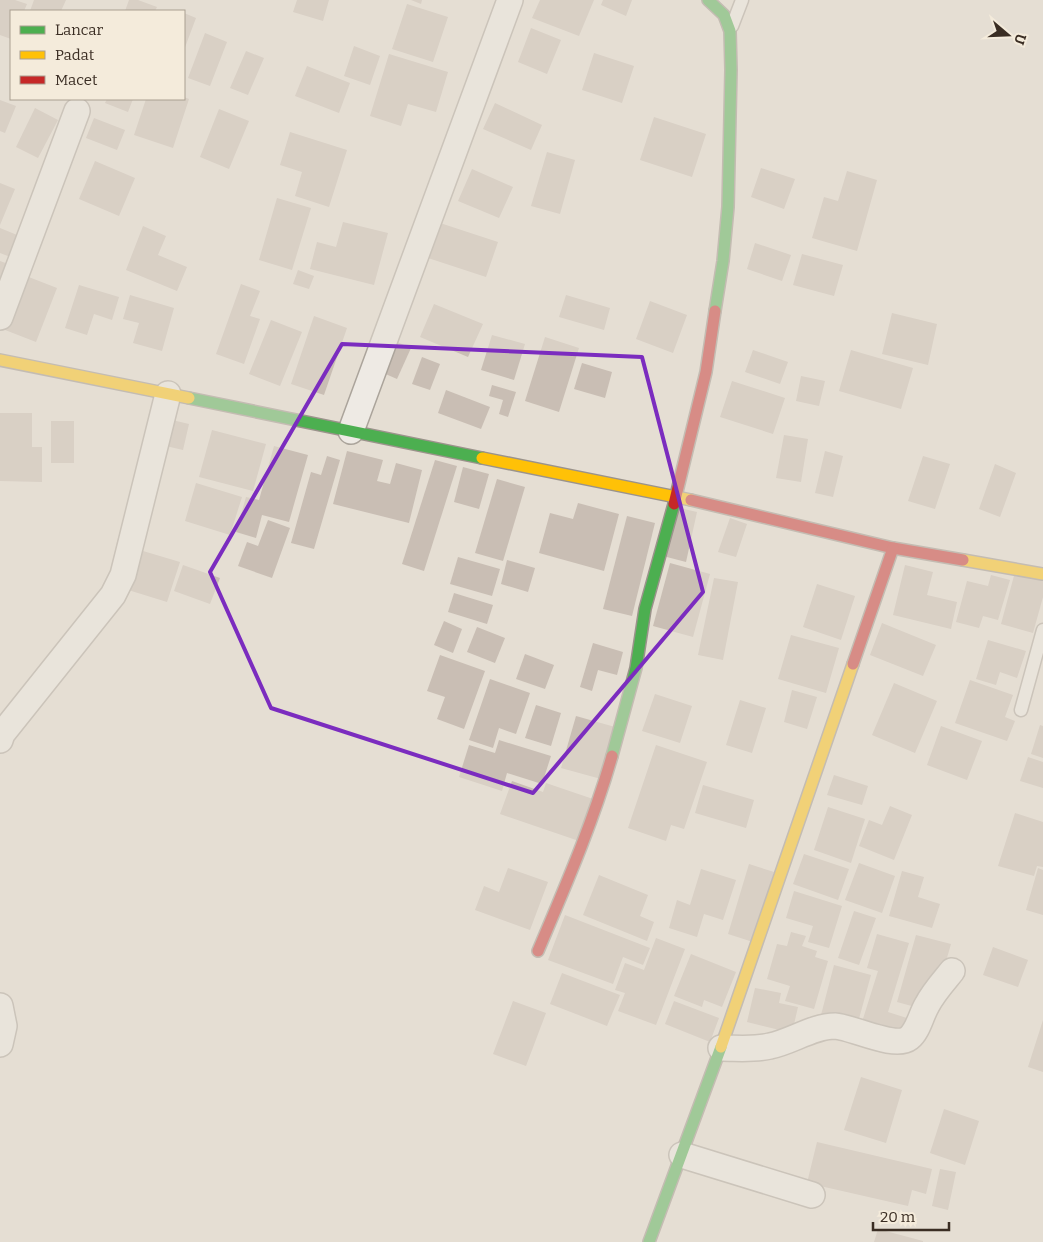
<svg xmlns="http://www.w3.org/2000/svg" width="1043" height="1242" viewBox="0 0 1043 1242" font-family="Bitter,serif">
<rect width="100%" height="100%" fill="#e5ded3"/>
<!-- building -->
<g fill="#c9beb4">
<path d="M0 0H15L27 4 24 11H11V39L0 35Z"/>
<path d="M34 0H66L61 11H30Z"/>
<path d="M129 0H138L157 7 155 11H125Z"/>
<path d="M297 0H329L323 21 293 12Z"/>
<path d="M411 0H422L421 4Z"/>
<path d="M540 0H594L579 36 532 18Z"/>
<path d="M603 0H632L626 16 601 5Z"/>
<path d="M407 4 448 17 433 62 392 49Z"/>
<path d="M184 13 196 18 184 50Z"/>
<path d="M531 28 561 40 547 74 518 62Z"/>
<path d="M205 33 227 42 210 86 188 78Z"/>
<path d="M354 46 380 56 370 85 344 76Z"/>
<path d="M246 51 264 58 248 95 230 88Z"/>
<path d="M594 53 634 66 622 103 582 90Z"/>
<path d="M389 54 448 72 436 112 408 104 401 126 370 116Z"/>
<path d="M307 66 350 83 339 113 295 96Z"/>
<path d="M184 97 189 99 173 148 134 135 146 99H184Z"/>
<path d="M107 99H133L128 112 105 103Z"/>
<path d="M0 100 16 106 5 133 0 131Z"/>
<path d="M495 103 542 125 531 150 483 129Z"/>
<path d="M35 108 58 120 38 158 16 147Z"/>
<path d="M219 109 249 121 229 169 200 157Z"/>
<path d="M654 117 706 134 692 177 640 160Z"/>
<path d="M94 118 125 130 117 150 86 138Z"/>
<path d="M290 132 347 150 329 207 295 196 302 172 280 165Z"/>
<path d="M547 152 575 160 560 214 531 206Z"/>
<path d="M95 161 135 178 119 216 79 199Z"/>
<path d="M761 168 795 179 784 209 751 197Z"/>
<path d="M472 169 513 187 499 218 458 201Z"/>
<path d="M847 171 877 180 857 251 812 238 824 197 838 201Z"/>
<path d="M0 183 15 189 0 225Z"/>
<path d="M277 198 311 208 292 270 259 260Z"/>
<path d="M343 222 388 233 374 285 310 269 317 242 336 247Z"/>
<path d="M440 223 498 242 486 277 428 258Z"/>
<path d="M143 226 166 236 158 255 187 267 177 291 126 270Z"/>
<path d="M0 228 22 237 13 258 0 253Z"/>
<path d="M755 243 791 255 782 281 747 269Z"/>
<path d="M802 254 843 265 834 296 793 285Z"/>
<path d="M0 261 11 265 0 292Z"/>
<path d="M298 270 314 276 309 289 293 284Z"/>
<path d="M21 274 57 288 36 342 0 328Z"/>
<path d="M241 284 260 291 250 316 260 319 244 364 216 354Z"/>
<path d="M79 285 119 297 112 320 94 314 87 335 65 328Z"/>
<path d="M130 295 174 308 162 351 133 343 139 323 123 319Z"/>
<path d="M566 295 610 308 604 330 559 317Z"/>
<path d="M650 301 687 315 673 353 636 339Z"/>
<path d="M434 304 483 324 468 357 420 337Z"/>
<path d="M892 313 937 324 928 365 882 354Z"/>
<path d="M314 316 347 328 324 395 291 384Z"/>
<path d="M271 320 302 332 280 386 249 374Z"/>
<path d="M492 335 525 344 514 380 481 370Z"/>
<path d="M545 337 579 348 559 412 525 401Z"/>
<path d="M395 341 411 348 397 379 381 372Z"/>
<path d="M753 350 788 362 780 384 745 372Z"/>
<path d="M851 350 913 368 901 409 839 391Z"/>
<path d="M422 357 440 364 430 390 412 384Z"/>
<path d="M582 363 612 372 605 398 574 389Z"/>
<path d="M801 376 825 381 819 406 796 401Z"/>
<path d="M732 381 785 398 773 434 720 417Z"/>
<path d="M492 385 516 392 508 417 499 414 503 400 489 396Z"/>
<path d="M446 390 490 407 481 429 438 413Z"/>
<path d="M0 413H32V447H42V482L0 481Z"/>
<path d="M172 420 189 424 183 450 166 446Z"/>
<rect x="51" y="421" width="23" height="42"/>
<path d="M212 430 266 444 253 491 199 477Z"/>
<path d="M784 435 808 439 801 482 776 478Z"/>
<path d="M274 446 308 455 289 522 262 515 256 538 236 532 246 497 259 500Z"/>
<path d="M347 451 383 460 377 481 390 484 396 463 422 470 409 523 333 504Z"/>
<path d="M825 451 843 456 833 497 815 493Z"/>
<path d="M327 456 340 460 314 549 291 543 311 472 321 475Z"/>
<path d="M923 456 950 464 935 509 908 501Z"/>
<path d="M435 460 457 466 424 571 402 564Z"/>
<path d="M995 464 1016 473 1000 517 979 509Z"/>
<path d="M463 467 489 474 479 509 454 502Z"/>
<path d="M497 479 525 487 503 561 475 553Z"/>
<path d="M196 483 242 497 230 535 185 521Z"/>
<path d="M578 503 619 514 604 571 539 553 550 513 573 519Z"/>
<path d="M675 507 697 512 686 562 663 556Z"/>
<path d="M627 516 655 523 632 616 603 609Z"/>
<path d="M730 518 747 524 736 557 718 552Z"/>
<path d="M268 520 290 528 272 578 238 566 247 542 258 546Z"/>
<path d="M143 551 180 562 167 602 125 589 132 566 138 568Z"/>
<path d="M458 557 500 569 492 596 450 584Z"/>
<path d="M507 560 535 568 528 592 501 584Z"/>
<path d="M670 563 710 574 693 637 653 626Z"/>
<path d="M183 565 220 578 210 604 174 591Z"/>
<path d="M905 565 933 572 927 595 957 602 951 629 893 615Z"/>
<path d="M1015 572 1043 579V597L1033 633 1001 624Z"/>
<path d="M991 575 1010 580 998 620 983 616 979 628 956 622 967 581 988 586Z"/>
<path d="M714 578 738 582 723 660 698 655Z"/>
<path d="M817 584 855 596 841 640 803 627Z"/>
<path d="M454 593 493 605 487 624 448 612Z"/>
<path d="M444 621 462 629 453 653 434 645Z"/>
<path d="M882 623 936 645 923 676 870 655Z"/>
<path d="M477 627 505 638 495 663 467 652Z"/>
<path d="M791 635 839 648 826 693 778 679Z"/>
<path d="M988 640 1026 651 1017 678 1000 672 996 685 976 679Z"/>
<path d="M593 643 623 652 617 675 598 670 592 691 580 687Z"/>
<path d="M525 654 554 665 545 689 516 679Z"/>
<path d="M440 655 485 671 464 729 437 719 445 697 427 691Z"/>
<path d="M490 679 530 693 516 734 499 728 493 748 469 740Z"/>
<path d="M970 680 1013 695 1005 717 1015 721 1007 741 955 723Z"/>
<path d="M894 683 937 701 915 753 872 735Z"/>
<path d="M792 690 817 697 807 729 784 722Z"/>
<path d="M655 694 692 706 680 743 642 731Z"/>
<path d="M740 700 766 708 752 753 726 745Z"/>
<path d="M536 705 561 713 551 746 525 738Z"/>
<path d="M576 716 615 727 601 779 561 768Z"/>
<path d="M1040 725 1043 726V758L1031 754Z"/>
<path d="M941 726 982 741 967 780 927 765Z"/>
<path d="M499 740 551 756 542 784 507 773 502 791 459 777 469 745 495 753Z"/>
<path d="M656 745 707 762 684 829 671 825 666 841 628 828Z"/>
<path d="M1028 757 1043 762V788L1020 781Z"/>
<path d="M834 775 868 786 862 805 827 795Z"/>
<path d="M512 781 543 792 546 783 593 799 579 841 500 814Z"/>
<path d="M703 785 754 800 746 828 695 813Z"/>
<path d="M890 806 912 815 894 860 859 846 869 820 882 825Z"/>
<path d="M828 807 865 819 851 863 814 850Z"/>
<path d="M1015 813 1043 822V867L1037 866 1034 876 998 866Z"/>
<path d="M804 854 849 869 838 900 793 884Z"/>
<path d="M859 863 895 876 882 913 845 900Z"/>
<path d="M749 864 774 872 753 942 728 934Z"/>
<path d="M508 868 548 882 530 930 475 910 484 886 499 892Z"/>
<path d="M1038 868 1043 870V915L1026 910Z"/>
<path d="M701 869 736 880 723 920 704 914 697 937 669 928 677 900 690 905Z"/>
<path d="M902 871 924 877 918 897 940 904 932 928 889 916Z"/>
<path d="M599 875 648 895 640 916 654 922 647 941 583 915Z"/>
<path d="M794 891 842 906 829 948 808 942 813 926 786 918Z"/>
<path d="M854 911 876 918 859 965 838 958Z"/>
<path d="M565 915 650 948 643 965 623 957 613 984 548 960Z"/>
<path d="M791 932 806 936 802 946 817 951 815 957 828 961 814 1009 785 1001 790 986 767 979 777 944 787 946Z"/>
<path d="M877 934 909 943 888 1012 910 1019 905 1035 862 1022 878 971 867 968Z"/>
<path d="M916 935 951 944 942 975 919 1008 897 1002Z"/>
<path d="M656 938 685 949 656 1025 618 1011 625 993 615 990 625 963 644 970Z"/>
<path d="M993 947 1028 960 1018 987 983 975Z"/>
<path d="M691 954 736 972 722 1007 704 1000 702 1007 674 996Z"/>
<path d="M834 965 871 975 857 1026 821 1015Z"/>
<path d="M562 973 620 995 607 1026 550 1004Z"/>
<path d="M755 988 781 993 779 1003 798 1007 792 1033 747 1022Z"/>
<path d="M513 1001 546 1013 526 1066 493 1054Z"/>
<path d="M674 1001 719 1018 710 1042 665 1024Z"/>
<path d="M1043 1020V1072L1028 1067Z"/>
<path d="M861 1077 902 1090 886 1143 844 1130Z"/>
<path d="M944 1109 979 1121 965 1165 930 1153Z"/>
<path d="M817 1142 932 1169 926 1194 912 1190 908 1206 807 1183Z"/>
<path d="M940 1169 956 1172 948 1210 932 1206Z"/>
<path d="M878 1229 923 1241V1242H874Z"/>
</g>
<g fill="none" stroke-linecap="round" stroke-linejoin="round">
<!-- lane casing -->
<g stroke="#aba49b" stroke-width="15">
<g id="lane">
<path d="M732 26 742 0"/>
<path d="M1021 710 1043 630"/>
</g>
</g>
<!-- street casing -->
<g stroke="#aba49b" stroke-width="28">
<g id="street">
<path d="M0 317 77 111"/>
<path d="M351 431 510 0"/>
<path d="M0 740 2 734 113 595 123 575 168 394"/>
<path d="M0 1006 4 1026 0 1044"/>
<path d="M721 1048C737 1048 754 1050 770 1046 791 1042 813 1026 835 1026 852 1027 895 1049 909 1038 918 1031 921 1015 927 1005 933 993 943 982 952 971"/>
<path d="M682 1155 812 1195"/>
</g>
</g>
<!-- fast casing -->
<g stroke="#9b938b" stroke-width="14">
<g id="fast">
<path d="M708 0 724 15 730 31 731 70 728 207 723 261 715 311"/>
<path d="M189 398 482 458"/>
<path d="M612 756 636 668 645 609 674 504"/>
<path d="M649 1242 721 1047"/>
</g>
</g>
<!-- slow casing -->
<g stroke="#9b938b" stroke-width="14">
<g id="slow">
<path d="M0 360 189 398"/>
<path d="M482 458 691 500"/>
<path d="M963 560 1043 574"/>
<path d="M721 1047 853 664"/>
</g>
</g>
<!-- jam casing -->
<g stroke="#9b938b" stroke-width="14">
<g id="jam">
<path d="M691 500 893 548 963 560"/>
<path d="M674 504 706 372 715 311"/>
<path d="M853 664 893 548"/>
<path d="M538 951C565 887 593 823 612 756"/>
</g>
</g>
<!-- lane -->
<use href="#lane" stroke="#eeeae4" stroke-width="12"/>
<!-- street -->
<use href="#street" stroke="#eeeae4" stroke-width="25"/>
<!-- fast -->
<use href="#fast" stroke="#4caf50" stroke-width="11"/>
<!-- slow -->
<use href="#slow" stroke="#ffc107" stroke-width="11"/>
<!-- jam -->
<use href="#jam" stroke="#c62828" stroke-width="11"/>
</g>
<!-- marked area -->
<path d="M0 0H1043V1242H0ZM342 344 642 357 703 592 533 793 271 708 210 572Z" fill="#e5ded3" fill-opacity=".55" fill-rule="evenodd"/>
<path fill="none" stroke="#7b2cbf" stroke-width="4" stroke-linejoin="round" d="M342 344 642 357 703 592 533 793 271 708 210 572Z"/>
<!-- legend -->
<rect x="10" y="10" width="175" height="90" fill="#f4ebdb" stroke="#aa9f91"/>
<rect x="20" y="26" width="25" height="8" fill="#4caf50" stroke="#aa9f91"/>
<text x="55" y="35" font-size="15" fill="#3a2d23">Lancar</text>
<rect x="20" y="51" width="25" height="8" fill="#ffc107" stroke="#aa9f91"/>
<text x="55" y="60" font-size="15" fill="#3a2d23">Padat</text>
<rect x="20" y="76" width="25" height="8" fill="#c62828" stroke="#aa9f91"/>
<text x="55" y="85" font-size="15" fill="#3a2d23">Macet</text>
<!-- north arrow -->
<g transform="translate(1008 35) rotate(109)" stroke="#f4ebdb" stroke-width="4" paint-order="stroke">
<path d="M0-4L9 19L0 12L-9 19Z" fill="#3a2d23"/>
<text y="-8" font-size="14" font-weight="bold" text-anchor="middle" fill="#3a2d23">U</text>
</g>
<!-- scale -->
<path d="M873 1222v8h76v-8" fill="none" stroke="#3a2d23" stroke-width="2.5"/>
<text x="880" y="1222" font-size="15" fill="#3a2d23" stroke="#f4ebdb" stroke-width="4" paint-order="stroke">20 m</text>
</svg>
